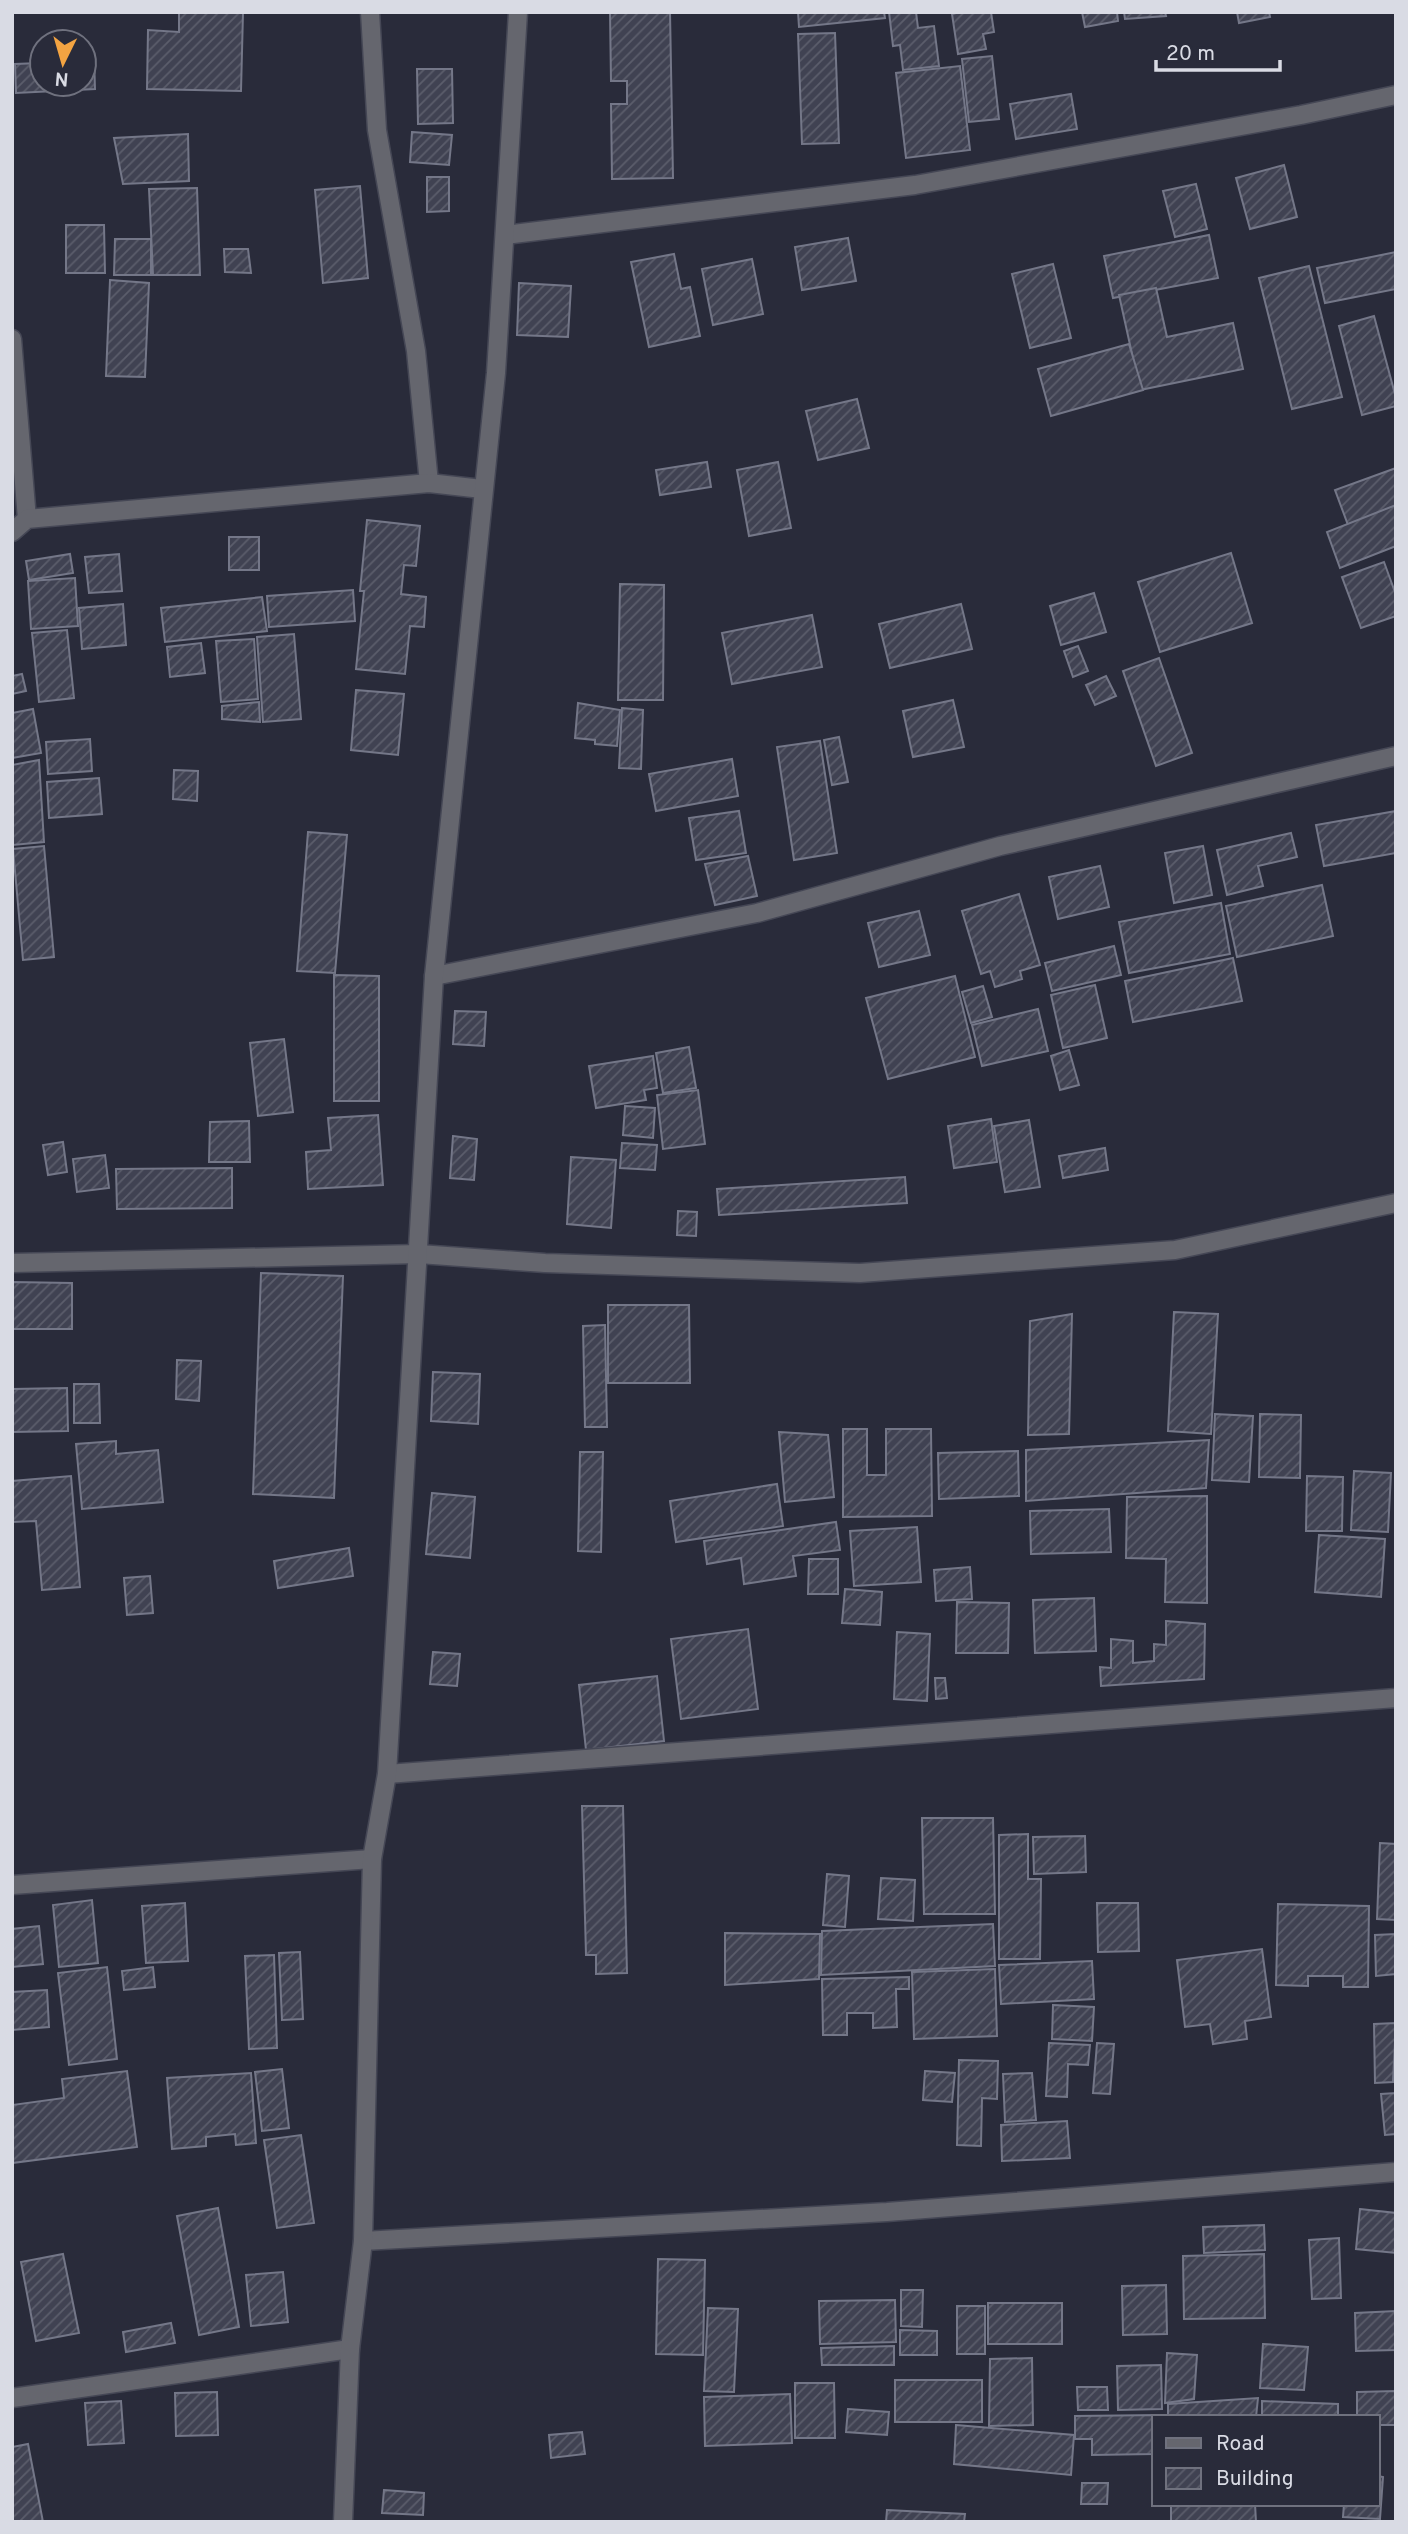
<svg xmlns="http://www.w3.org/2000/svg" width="1408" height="2534" viewBox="0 0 1408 2534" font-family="Overpass,sans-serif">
<defs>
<pattern id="building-hatch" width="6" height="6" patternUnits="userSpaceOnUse" patternTransform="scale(1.75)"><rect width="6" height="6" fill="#404252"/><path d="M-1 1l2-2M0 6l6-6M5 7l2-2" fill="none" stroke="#5b5d6b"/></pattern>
</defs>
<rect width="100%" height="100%" fill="#292b3a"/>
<!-- building -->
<g fill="url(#building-hatch)" stroke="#747788" stroke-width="2">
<path d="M179 12 243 13 241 91 147 89 148 30 179 32Z"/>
<path d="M610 12H670L673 178 612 179 611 104H627V81H611Z"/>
<path d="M798 12H884L885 18 799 27Z"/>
<path d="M889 12H916L918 28 934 26 939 66 903 70 900 45 893 46Z"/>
<path d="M960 12H991L994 32 983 34 986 49 958 54 952 14Z"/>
<path d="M1082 12H1117L1118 21 1085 27Z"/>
<path d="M1124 12H1165L1166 16 1125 19Z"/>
<path d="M1237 12H1269L1270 17 1239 23Z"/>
<path d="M835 33 839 143 802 144 798 34Z"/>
<path d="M60 40 42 42V84H84V55H94L95 89 16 93 15 64 40 63 39 41Z"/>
<path d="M992 56 999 119 969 122 962 59Z"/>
<path d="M960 66 970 150 906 158 896 73Z"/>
<path d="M417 69H452L453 123 418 124Z"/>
<path d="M1071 94 1077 129 1016 139 1010 104Z"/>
<path d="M412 132 452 135 449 165 410 162Z"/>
<path d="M188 134 189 181 123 184 114 138Z"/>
<path d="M1284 165 1297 217 1250 229 1236 178Z"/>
<path d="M427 177H449V211L427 212Z"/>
<path d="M1196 184 1207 229 1175 237 1163 191Z"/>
<path d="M360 186 368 278 323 283 315 190Z"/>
<path d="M197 188 200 275H153L149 189Z"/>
<path d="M66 225H104L105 273H66Z"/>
<path d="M1209 235 1218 278 1113 298 1104 256Z"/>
<path d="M848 238 856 281 802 290 795 247Z"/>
<path d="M115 239H151V275H114Z"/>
<path d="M224 249H248L251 273 225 272Z"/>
<path d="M1396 252V289L1325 303 1317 268Z"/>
<path d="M674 254 681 289 690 287 700 336 649 347 631 262Z"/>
<path d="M752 259 763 314 713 325 702 269Z"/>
<path d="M1053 264 1071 338 1030 348 1012 274Z"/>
<path d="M1309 266 1342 397 1292 409 1259 278Z"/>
<path d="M110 280 149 283 145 377 106 376Z"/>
<path d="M519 283 571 286 568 337 517 335Z"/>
<path d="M1156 288 1167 337 1233 323 1243 369 1140 390 1119 295Z"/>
<path d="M1374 316 1396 398V406L1362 415 1339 326Z"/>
<path d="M1129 344 1143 390 1051 416 1038 369Z"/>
<path d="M857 399 869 448 818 460 806 411Z"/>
<path d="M707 462 711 487 660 495 656 470Z"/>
<path d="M778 462 791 528 749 536 737 470Z"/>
<path d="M1396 468V508L1348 525 1335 490Z"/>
<path d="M1396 505V546L1340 568 1327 532Z"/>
<path d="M367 520 420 526 416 566 404 565 401 594 426 597 424 627 410 626 405 674 356 669 364 591H360Z"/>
<rect x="229" y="537" width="30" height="33"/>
<path d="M1231 553 1252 623 1160 652 1138 582Z"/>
<path d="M70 554 73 573 29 580 26 561Z"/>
<path d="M119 554 122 591 89 593 85 557Z"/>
<path d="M1384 562 1396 595V616L1361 628 1342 577Z"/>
<path d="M75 578 78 626 31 629 28 581Z"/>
<path d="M620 584 664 585 663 700H618Z"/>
<path d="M353 590 355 621 269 627 267 596Z"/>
<path d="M1094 593 1106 632 1061 645 1050 606Z"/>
<path d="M262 597 267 631 165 642 161 608Z"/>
<path d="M123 604 126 645 82 649 79 608Z"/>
<path d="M961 604 972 649 890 668 879 624Z"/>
<path d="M812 615 822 667 732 684 722 633Z"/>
<path d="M67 630 74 698 39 702 32 633Z"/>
<path d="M294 634 301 719 263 722 257 637Z"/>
<path d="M254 639 258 699 221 702 216 641Z"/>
<path d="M201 643 205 673 170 677 167 647Z"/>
<path d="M1078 646 1088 671 1073 677 1064 651Z"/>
<path d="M1159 658 1192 753 1156 766 1123 671Z"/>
<path d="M22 674 26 691 12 694V676Z"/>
<path d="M1106 676 1116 696 1095 705 1086 685Z"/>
<path d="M356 690 404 694 398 755 351 750Z"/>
<path d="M953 700 964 747 913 757 903 711Z"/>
<path d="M259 702 260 722 222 719V706Z"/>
<path d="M578 703 620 710 617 746 595 744V740L575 738Z"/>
<path d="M622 708 643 710 641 769 619 768Z"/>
<path d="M33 709 41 753 12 758V713Z"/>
<path d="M839 737 848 782 832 785 824 740Z"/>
<path d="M90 739 92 771 48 774 46 742Z"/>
<path d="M820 741 837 853 794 860 777 747Z"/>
<path d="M732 759 738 796 656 811 649 774Z"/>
<path d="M39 760 44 842 13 845 12 765Z"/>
<path d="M174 770 198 771 197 801 173 799Z"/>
<path d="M99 778 102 814 49 818 47 782Z"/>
<path d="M739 811 746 853 696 860 689 818Z"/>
<path d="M1396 811V853L1324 866 1316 825Z"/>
<path d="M308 832 347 835 335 973 297 971Z"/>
<path d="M1291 833 1297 857 1258 866 1263 886 1227 895 1217 850Z"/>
<path d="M44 846 54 957 23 960 13 849Z"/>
<path d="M1203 846 1212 895 1174 903 1165 853Z"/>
<path d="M748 856 757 896 715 905 705 864Z"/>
<path d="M1100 866 1109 907 1058 919 1049 877Z"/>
<path d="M1322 885 1333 936 1237 957 1226 906Z"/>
<path d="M1019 894 1040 965 1020 971 1022 979 995 987 990 971 981 974 962 911Z"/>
<path d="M1221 903 1230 954 1129 973 1119 922Z"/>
<path d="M919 911 930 955 879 967 868 923Z"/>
<path d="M1114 946 1121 975 1052 991 1045 963Z"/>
<path d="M1233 958 1242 1001 1133 1022 1125 981Z"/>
<path d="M334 975 379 976V1101H334Z"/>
<path d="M955 976 975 1057 888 1079 866 998Z"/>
<path d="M1095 985 1107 1038 1063 1048 1051 995Z"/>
<path d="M983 986 992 1017 971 1023 962 992Z"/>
<path d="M1038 1009 1048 1051 982 1066 972 1025Z"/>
<path d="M455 1011 486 1012 484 1046 453 1044Z"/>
<path d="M284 1039 293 1112 258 1116 250 1043Z"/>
<path d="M689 1047 696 1088 663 1093 656 1053Z"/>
<path d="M1069 1050 1079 1085 1060 1090 1051 1056Z"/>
<path d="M653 1056 657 1088 644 1090 646 1100 596 1108 589 1066Z"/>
<path d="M698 1090 705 1144 663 1149 657 1095Z"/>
<path d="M625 1106 655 1108 653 1138 623 1135Z"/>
<path d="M378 1115 383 1185 308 1189 306 1152 331 1150 328 1118Z"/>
<path d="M991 1119 997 1162 954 1168 948 1126Z"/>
<path d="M1029 1120 1040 1187 1005 1192 994 1126Z"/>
<path d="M249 1121 250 1162H209L210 1122Z"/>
<path d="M453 1136 477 1139 474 1180 450 1178Z"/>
<path d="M63 1142 67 1172 48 1175 43 1145Z"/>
<path d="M622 1143 657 1145 655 1170 620 1168Z"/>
<path d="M1105 1148 1108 1170 1063 1178 1059 1156Z"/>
<path d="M105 1155 109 1188 77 1192 73 1159Z"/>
<path d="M571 1157 616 1160 611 1228 567 1224Z"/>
<path d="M232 1168V1208L117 1209 116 1169Z"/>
<path d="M905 1177 907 1203 719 1215 717 1189Z"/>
<path d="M678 1211 697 1212 696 1236 677 1235Z"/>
<path d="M261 1273 343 1276 334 1498 253 1494Z"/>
<path d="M12 1282 72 1283V1329H12Z"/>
<path d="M608 1305H689L690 1383H608Z"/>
<path d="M1174 1312 1218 1314 1211 1434 1168 1431Z"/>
<path d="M1072 1314 1069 1434 1028 1435 1030 1321Z"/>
<path d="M605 1325 607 1427H585L583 1326Z"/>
<path d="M177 1360 201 1361 199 1401 176 1399Z"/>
<path d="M433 1372 480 1374 478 1424 431 1421Z"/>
<path d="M74 1384H99L100 1423H74Z"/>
<path d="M67 1388 68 1431 12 1432V1389Z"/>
<path d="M1215 1414 1253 1416 1249 1482 1212 1480Z"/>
<path d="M1260 1414 1301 1415 1300 1478 1259 1477Z"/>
<path d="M843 1429H867V1475H886V1429H931L932 1516 843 1517Z"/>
<path d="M779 1432 828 1435 834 1497 785 1502Z"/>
<path d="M1209 1440 1206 1488 1026 1501V1450Z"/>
<path d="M116 1441V1454L158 1450 163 1502 82 1509 76 1444Z"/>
<path d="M1018 1451 1019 1496 939 1499 938 1453Z"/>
<path d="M580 1452H603L601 1552 578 1551Z"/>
<path d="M1354 1471 1391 1473 1388 1532 1351 1530Z"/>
<path d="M71 1476 80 1587 42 1590 36 1521 12 1522V1481Z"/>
<path d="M1307 1476 1343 1477 1342 1531H1306Z"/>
<path d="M777 1484 783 1526 676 1542 670 1501Z"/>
<path d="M432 1493 475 1497 470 1558 426 1554Z"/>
<path d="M1207 1496V1603L1165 1602 1166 1559 1126 1558 1127 1497Z"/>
<path d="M1109 1509 1111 1552 1031 1554 1030 1511Z"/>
<path d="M836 1522 840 1550 793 1556 796 1576 744 1584 741 1558 707 1564 704 1541Z"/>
<path d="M917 1527 921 1582 854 1586 850 1531Z"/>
<path d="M1319 1535 1385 1539 1381 1597 1315 1592Z"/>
<path d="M349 1548 353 1576 278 1588 274 1561Z"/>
<path d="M809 1559H838V1594H808Z"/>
<path d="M970 1567 972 1599 936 1601 934 1570Z"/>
<path d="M150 1576 153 1613 127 1615 124 1578Z"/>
<path d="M845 1589 882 1592 880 1625 842 1623Z"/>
<path d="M1094 1598 1096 1651 1035 1653 1033 1600Z"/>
<path d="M957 1602 1009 1603 1008 1653H956Z"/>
<path d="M1166 1621 1205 1624 1204 1679 1101 1686 1100 1667 1111 1668V1639L1133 1641V1663L1154 1661V1644L1166 1645Z"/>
<path d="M748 1629 758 1709 681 1719 671 1639Z"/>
<path d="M897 1632 930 1634 927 1701 894 1699Z"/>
<path d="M433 1652 460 1654 457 1686 430 1684Z"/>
<path d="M657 1676 664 1741 586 1750 579 1685Z"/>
<path d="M935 1678H945L947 1698 936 1699Z"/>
<path d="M582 1806H623L627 1973 596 1974V1955H586Z"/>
<path d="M922 1818H993L995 1914H924Z"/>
<path d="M1028 1834V1879H1041L1040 1959H999V1835Z"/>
<path d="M1085 1836 1086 1872 1034 1874 1033 1837Z"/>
<path d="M1380 1843 1396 1844V1920L1377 1919Z"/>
<path d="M827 1874 849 1876 845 1927 823 1925Z"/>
<path d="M881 1878 915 1880 913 1921 878 1919Z"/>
<path d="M92 1900 98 1963 59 1967 53 1905Z"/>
<path d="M185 1903 188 1961 146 1963 142 1906Z"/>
<path d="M1097 1903H1138L1139 1951 1098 1952Z"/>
<path d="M1278 1904 1369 1906 1368 1987H1343V1976H1308V1986L1276 1985Z"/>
<path d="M993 1924 995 1966 821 1975 822 1931Z"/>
<path d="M39 1926 43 1964 12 1967V1929Z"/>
<path d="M725 1933 820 1934 819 1979 725 1985Z"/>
<path d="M1396 1934V1974L1376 1976 1375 1935Z"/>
<path d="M1262 1949 1271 2017 1245 2021 1247 2039 1213 2044 1210 2024 1185 2027 1177 1960Z"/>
<path d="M300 1952 303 2019 282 2020 279 1953Z"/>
<path d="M274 1955 277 2048 249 2049 245 1956Z"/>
<path d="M1092 1961 1094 1999 1001 2004 999 1965Z"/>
<path d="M107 1967 117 2059 69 2065 58 1973Z"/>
<path d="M153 1967 155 1987 124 1990 122 1971Z"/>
<path d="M995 1969 997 2036 914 2039 912 1972Z"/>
<path d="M909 1977V1989H896L897 2027 873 2028V2013H847V2035H823L822 1979Z"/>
<path d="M47 1990 49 2027 12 2030V1992Z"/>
<path d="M1053 2005 1094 2007 1092 2041 1052 2039Z"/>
<path d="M1396 2023 1393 2082 1375 2083 1374 2024Z"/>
<path d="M1049 2043 1090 2045 1088 2065 1068 2064 1067 2097 1046 2096Z"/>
<path d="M1097 2043 1114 2044 1110 2094 1093 2093Z"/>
<path d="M959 2060 998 2061 997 2099 982 2098 981 2146 957 2145Z"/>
<path d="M282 2069 289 2128 262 2131 255 2072Z"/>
<path d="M127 2071 137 2147 12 2163V2105L64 2098 62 2079Z"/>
<path d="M925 2071 955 2073 952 2102 923 2100Z"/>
<path d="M251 2073 256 2143 236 2145 235 2134 206 2137V2146L172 2149 167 2078Z"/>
<path d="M1032 2073 1036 2120 1005 2122 1003 2074Z"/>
<path d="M1396 2093V2134L1385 2135 1381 2094Z"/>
<path d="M1067 2121 1070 2158 1002 2161 1001 2125Z"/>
<path d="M301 2135 314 2223 277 2228 264 2140Z"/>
<path d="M218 2208 239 2327 199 2335 177 2216Z"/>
<path d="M1360 2209 1396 2213V2253L1356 2249Z"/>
<path d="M1264 2225 1265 2250 1204 2253 1203 2227Z"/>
<path d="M1339 2238 1341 2298 1312 2299 1309 2240Z"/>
<path d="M63 2254 79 2333 36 2341 21 2262Z"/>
<path d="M1264 2254 1265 2318 1184 2319 1183 2256Z"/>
<path d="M658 2259 705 2260 703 2355 656 2354Z"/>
<path d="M283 2272 288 2322 251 2326 246 2275Z"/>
<path d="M1166 2285 1167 2334 1123 2335 1122 2286Z"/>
<path d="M901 2290H923L922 2327 901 2326Z"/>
<path d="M895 2300 896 2342 820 2344 819 2301Z"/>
<rect x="988" y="2303" width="74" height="41"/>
<rect x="957" y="2306" width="28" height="48"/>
<path d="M708 2308 738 2309 734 2392 704 2391Z"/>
<path d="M1396 2311V2350L1356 2351 1355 2313Z"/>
<path d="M171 2323 175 2343 126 2352 123 2332Z"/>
<path d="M900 2330 937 2331V2355H900Z"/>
<path d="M1263 2344 1308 2347 1304 2390 1260 2388Z"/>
<path d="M894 2346V2365H822L821 2348Z"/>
<path d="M1167 2353 1197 2355 1194 2399 1165 2403Z"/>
<path d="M1032 2358 1033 2425 989 2426 990 2359Z"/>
<path d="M1161 2365 1162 2409 1118 2410 1117 2366Z"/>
<rect x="895" y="2380" width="87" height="42"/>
<path d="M795 2383H834L835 2438H795Z"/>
<path d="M1077 2387H1107L1108 2410H1078Z"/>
<path d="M1396 2391V2425H1378V2417H1357V2392Z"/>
<path d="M217 2392 218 2435 176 2436 175 2393Z"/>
<path d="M790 2394 792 2443 705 2446 704 2397Z"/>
<path d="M1258 2398 1256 2417H1168V2404Z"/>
<path d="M121 2401 124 2443 88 2445 85 2403Z"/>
<path d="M1262 2401 1338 2404V2417H1262Z"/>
<path d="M848 2409 889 2412 887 2435 846 2432Z"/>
<path d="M1160 2415 1161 2417H1154V2454L1092 2455V2439H1075V2416Z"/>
<path d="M956 2425 1074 2435 1071 2475 954 2464Z"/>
<path d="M582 2432 585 2454 551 2458 549 2435Z"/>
<path d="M28 2444 43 2522H12V2447Z"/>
<path d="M1378 2476 1383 2477 1380 2519 1343 2517 1344 2504H1378Z"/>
<path d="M1082 2483H1108L1107 2504H1081Z"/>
<path d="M384 2490 424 2493 423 2515 382 2513Z"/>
<path d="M1171 2504H1255L1256 2522H1171Z"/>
<path d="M887 2510 965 2514 964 2522H886Z"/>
</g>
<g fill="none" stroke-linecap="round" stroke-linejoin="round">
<!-- minor casing -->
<g stroke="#454755" stroke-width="21">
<g id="minor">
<path d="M370 12 377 130 416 351 429 483"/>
<path d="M505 235 915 185 1301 115 1396 95"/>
<path d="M12 339 27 519"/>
<path d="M12 532 27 519 429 483 482 489"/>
<path d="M434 976 757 913 1000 846 1396 756"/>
<path d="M12 1263 419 1254 545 1263 860 1273 1175 1250 1396 1203"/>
<path d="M387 1774 1396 1698"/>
<path d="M12 1885 372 1859"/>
<path d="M363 2241 887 2212 1396 2172"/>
<path d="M12 2398 350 2349"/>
<path d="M343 2522 350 2349 363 2241 372 1859 387 1774 434 976 496 373 518 12"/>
</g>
</g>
<!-- minor -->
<use href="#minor" stroke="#65666e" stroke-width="18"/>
</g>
<!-- border -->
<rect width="1408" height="2534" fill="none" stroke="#d9dbe4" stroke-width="28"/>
<!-- legend -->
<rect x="1152" y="2415" width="228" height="91" fill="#292b3a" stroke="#6f717e" stroke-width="2"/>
<rect x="1166" y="2438" width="35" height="10" fill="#65666e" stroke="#6f717e" stroke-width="2"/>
<text x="1216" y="2450" font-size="21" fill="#d9dbe4">Road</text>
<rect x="1166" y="2468" width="35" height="21" fill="url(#building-hatch)" stroke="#6f717e" stroke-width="2"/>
<text x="1216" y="2485" font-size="21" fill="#d9dbe4">Building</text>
<!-- north arrow -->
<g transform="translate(63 63) rotate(185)"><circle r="33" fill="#292b3a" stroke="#6f717e" stroke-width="2"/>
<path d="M0-5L12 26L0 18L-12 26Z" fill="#f3a442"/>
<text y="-10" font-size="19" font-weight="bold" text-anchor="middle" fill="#d9dbe4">N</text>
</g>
<!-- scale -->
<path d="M1156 60v10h124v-10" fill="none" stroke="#d9dbe4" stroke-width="3.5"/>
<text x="1166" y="60" font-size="21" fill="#d9dbe4" stroke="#292b3a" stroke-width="5" paint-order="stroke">20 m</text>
</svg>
